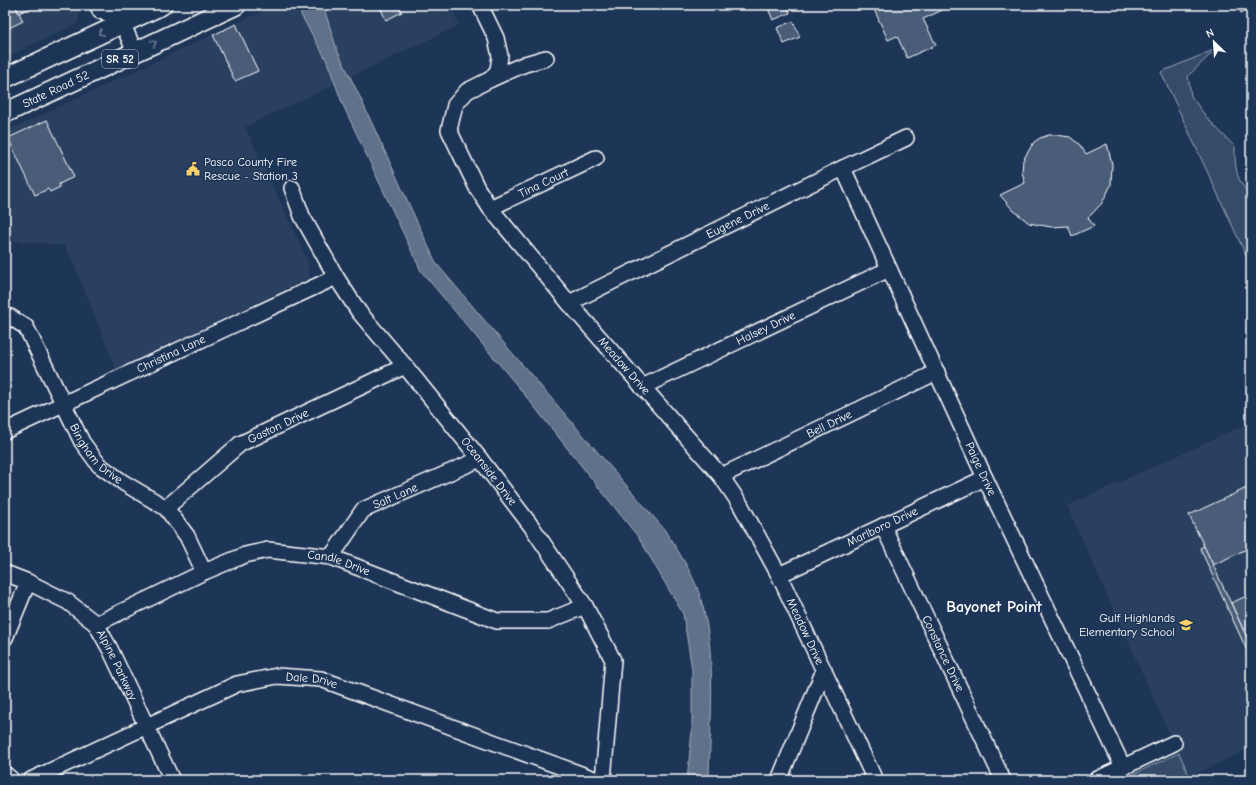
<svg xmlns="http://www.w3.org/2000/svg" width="1256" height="785" viewBox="0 0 1256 785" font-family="'Comic Neue',sans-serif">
<rect width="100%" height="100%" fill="#1d3557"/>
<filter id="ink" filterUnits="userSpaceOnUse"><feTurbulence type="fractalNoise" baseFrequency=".025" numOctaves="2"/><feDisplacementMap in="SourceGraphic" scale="8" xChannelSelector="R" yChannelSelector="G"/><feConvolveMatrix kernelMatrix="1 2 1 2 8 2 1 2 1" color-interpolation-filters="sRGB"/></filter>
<g filter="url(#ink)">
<!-- built -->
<g fill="#2a4161">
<path d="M5 5H81L78 23 5 58Z"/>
<path d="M276 5H450L459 25 245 127 307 259 310 278 116 369 74 264 64 245 11 241 5 244V132Z"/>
<path d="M1251 422V748L1189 777 1067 506Z"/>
</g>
<!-- green -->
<g fill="#364b69" stroke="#9aa5b4">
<path d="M1216 49 1188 76 1191 96 1207 118 1235 147C1235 169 1236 180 1251 196V266L1161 72Z"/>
<path d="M1179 753 1191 780H1121Z"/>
</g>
<!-- water -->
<path fill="#617289" stroke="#a0aab8" d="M304 5H323L337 50 359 95 436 263 514 355 664 529C677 549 693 573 700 596 718 656 710 718 709 780H687L692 731V669L683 614 639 538 520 389 421 271 343 105 326 59 301 15 302 7Z"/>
<!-- building -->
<g fill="#4a5d79" stroke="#fff">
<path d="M5 5H15L23 21 5 30Z"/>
<path d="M15 5H33L34 6 19 13Z"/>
<path d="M379 5H399L402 12 386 20Z"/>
<path d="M769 5H786L790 13 773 20 767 6Z"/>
<path d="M872 5H948L949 7 923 19 936 45 907 58 897 36 888 40Z"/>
<path d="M1237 5H1251V8L1241 13Z"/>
<path d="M793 21 800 37 784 44 777 28Z"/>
<path d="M236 24 258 71 235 81 213 35Z"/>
<path d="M47 120 74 177 59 184 60 187 50 192 48 189 35 195 8 138Z"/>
<path d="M1049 135H1056L1070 137 1080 145 1086 154 1107 144 1112 164 1111 185 1102 203 1088 218 1094 226 1072 236 1068 226 1051 227 1029 223 1013 210 1000 195 1025 183 1022 172 1023 160 1034 142 1040 138Z"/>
<path d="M1251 486V547L1213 565 1189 515Z"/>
<path d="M1204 546 1251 646V654L1249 655 1200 548Z"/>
<path d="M1251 594V646L1231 603Z"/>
</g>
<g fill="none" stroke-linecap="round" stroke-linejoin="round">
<!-- minor casing -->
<g stroke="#fff" stroke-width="18">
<g id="minor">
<path d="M98 5 100 11 120 18 135 52"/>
<path id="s1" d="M480 5 496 38 500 56 498 70 491 79 467 91 455 105 449 130 477 188 490 208 569 303 721 476 740 504 779 575 875 780"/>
<path d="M120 18 128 5"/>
<path d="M491 79 525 64 546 58"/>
<path id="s2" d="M843 168 985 478 1123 767"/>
<path id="s3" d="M292 188 302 216 336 277 359 312 405 366 480 459 532 527 585 606 613 660 603 780"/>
<path id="s4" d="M490 208 596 158"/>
<path id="s5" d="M569 303 843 168 906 138"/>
<path id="s6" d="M5 317H10L26 327 82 442 99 465 124 483 166 508 187 536 204 572"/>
<path id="s7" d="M642 387 889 269"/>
<path id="s8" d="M5 431 336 277"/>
<path id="s9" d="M721 476 937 372"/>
<path id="s10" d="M166 508 240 444 405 366"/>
<path id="s11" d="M883 526 1003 780"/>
<path id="s12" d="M331 557 363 510 480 459"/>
<path id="s13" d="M5 573 28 582 68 602 96 624 110 649 172 780"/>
<path id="s14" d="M779 575 985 478"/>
<path id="s15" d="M96 624 204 572 245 555 268 550 331 557 497 621H548L585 606"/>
<path d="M5 638 28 582"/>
<path d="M5 774 12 780"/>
<path id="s16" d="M31 780 237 684 277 676 321 679 597 780"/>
<path d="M779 780 824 670"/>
<path d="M1096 780 1174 743"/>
</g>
</g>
<!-- major casing -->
<g stroke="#fff" stroke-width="22">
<g id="major">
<path d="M5 78 162 5"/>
<path id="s17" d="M5 113 236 5"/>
</g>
</g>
<!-- minor -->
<use href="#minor" stroke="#1d3557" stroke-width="15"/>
<!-- major -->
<use href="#major" stroke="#1d3557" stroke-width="19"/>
</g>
<!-- one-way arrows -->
<defs><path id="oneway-chevron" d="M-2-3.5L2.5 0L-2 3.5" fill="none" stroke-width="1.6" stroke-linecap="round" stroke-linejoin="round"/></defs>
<g stroke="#6c7c92">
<use href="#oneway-chevron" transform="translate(101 33) rotate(155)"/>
<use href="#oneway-chevron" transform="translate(154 43) rotate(-25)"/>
</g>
</g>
<!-- icons -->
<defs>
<g id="civic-bare" transform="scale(1.08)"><path d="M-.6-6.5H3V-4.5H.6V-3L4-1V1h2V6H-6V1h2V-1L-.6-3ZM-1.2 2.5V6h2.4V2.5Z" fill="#ffd166" stroke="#1d3557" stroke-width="2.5" paint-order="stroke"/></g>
<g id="school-bare" transform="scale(1.08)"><path d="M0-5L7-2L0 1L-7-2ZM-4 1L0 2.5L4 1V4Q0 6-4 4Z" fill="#ffd166" stroke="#1d3557" stroke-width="2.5" paint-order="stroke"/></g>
</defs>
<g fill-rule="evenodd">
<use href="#civic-bare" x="193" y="169"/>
<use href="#school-bare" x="1186" y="625"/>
</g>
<g text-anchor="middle" stroke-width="3" stroke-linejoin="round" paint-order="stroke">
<!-- shield labels -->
<rect fill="#1d3557" stroke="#bbc2cd" stroke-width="1" x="102" y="50" width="36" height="18" rx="3"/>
<g font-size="11" font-weight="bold" fill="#fff">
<text x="120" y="63">SR 52</text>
</g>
<!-- street labels -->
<g font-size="12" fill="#fff" stroke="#1d3557">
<text dy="4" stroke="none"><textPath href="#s17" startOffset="56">State Road 52</textPath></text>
<text dy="4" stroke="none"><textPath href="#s4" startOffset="59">Tina Court</textPath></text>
<text dy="4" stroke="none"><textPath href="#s5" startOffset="188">Eugene Drive</textPath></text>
<text dy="4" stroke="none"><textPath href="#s7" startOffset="137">Halsey Drive</textPath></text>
<text dy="4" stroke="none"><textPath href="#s8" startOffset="183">Christina Lane</textPath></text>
<text dy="4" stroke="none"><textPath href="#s1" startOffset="447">Meadow Drive</textPath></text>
<text dy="4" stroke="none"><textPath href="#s9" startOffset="120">Bell Drive</textPath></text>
<text dy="4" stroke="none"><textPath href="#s10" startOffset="140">Gaston Drive</textPath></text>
<text dy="4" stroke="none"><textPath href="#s6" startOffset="170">Bingham Drive</textPath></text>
<text dy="4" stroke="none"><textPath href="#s2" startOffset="331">Paige Drive</textPath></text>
<text dy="4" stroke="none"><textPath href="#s3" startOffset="347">Oceanside Drive</textPath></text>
<text dy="4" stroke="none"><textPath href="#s12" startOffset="92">Salt Lane</textPath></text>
<text dy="4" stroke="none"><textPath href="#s14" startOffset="114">Marlboro Drive</textPath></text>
<text dy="4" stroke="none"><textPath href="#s15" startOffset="260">Candle Drive</textPath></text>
<text dy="4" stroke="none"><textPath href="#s1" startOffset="771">Meadow Drive</textPath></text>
<text dy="4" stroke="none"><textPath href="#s11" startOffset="141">Constance Drive</textPath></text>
<text dy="4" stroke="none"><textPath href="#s13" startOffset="151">Alpine Parkway</textPath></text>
<text dy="4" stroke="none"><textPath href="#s16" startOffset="303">Dale Drive</textPath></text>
</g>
<!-- poi labels -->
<g font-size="12" fill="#fff" stroke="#1d3557" text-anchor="start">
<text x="204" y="166">Pasco County Fire<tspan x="204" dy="14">Rescue - Station 3</tspan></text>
<text x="1175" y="622" text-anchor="end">Gulf Highlands<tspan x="1175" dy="14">Elementary School</tspan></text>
</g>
<!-- district labels -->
<g font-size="16" font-weight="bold" fill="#fff" stroke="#1d3557">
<text x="994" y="612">Bayonet Point</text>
</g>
</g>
<!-- margin -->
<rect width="1256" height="785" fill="none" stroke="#1d3557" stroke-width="20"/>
<rect x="10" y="10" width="1236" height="765" fill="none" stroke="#fff" stroke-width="1.5" filter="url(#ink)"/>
<!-- north arrow -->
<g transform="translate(1214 42) rotate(335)" stroke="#1d3557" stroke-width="3" paint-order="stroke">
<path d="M0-3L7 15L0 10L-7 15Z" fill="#ffffff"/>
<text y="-6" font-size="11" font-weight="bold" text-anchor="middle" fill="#ffffff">N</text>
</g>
</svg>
